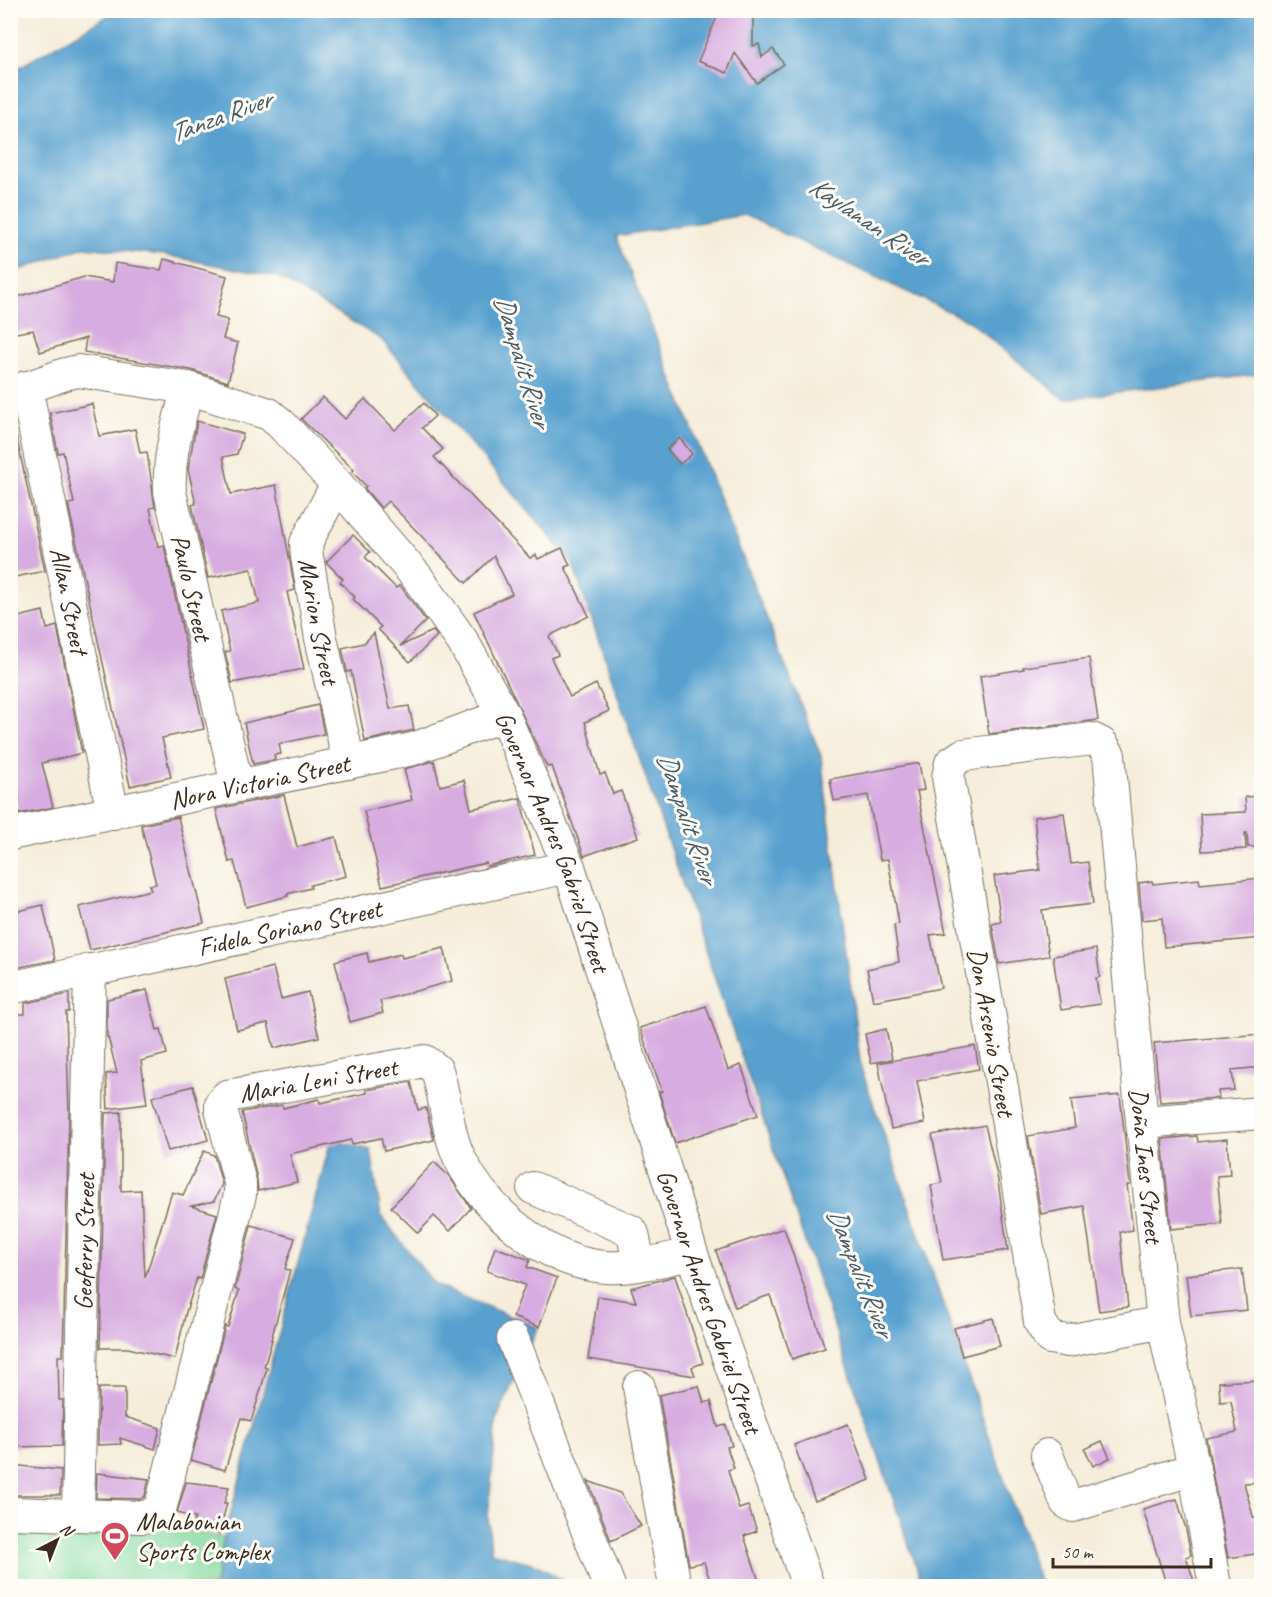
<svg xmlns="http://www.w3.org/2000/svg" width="1272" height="1597" viewBox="0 0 1272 1597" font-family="Caveat,sans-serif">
<rect width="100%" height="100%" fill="#fdfcf7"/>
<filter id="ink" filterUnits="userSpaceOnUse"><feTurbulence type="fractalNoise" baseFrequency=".0167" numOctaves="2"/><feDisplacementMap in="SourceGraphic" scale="12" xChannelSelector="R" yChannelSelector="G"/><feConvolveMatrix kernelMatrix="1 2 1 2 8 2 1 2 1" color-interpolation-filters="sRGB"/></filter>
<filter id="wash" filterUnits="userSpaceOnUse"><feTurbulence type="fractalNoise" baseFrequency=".008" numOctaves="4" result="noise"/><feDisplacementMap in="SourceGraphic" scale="24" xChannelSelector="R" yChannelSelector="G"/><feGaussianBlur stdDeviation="1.35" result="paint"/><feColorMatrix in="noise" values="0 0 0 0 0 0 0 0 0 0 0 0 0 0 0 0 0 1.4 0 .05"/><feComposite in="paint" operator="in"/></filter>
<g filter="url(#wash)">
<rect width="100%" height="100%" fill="#f5edda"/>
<!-- green -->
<path fill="#82d99e" stroke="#5e825e" stroke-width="1.5" d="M11 1519 159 1523 224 1538 215 1586H11Z"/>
<!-- water -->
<g fill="#58a1cf" stroke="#4a6676" stroke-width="1.5">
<path d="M116 11H1261V374L1064 399 969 321 744 215 616 236 821 756 861 1068 1041 1586H923L572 562 381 339 278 277 164 255 84 247 11 273V72Z"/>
<path d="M331 1140 371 1150 381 1216 435 1285 538 1328 497 1418 488 1517 491 1552 535 1564 572 1586H215L224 1538Z"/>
</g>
<g id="blocks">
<!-- building -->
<g fill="#d7ace0">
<path d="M720 10H753V46L759 44 762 57 773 49 784 64 757 83 735 53 727 73 698 61Z"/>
<path d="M164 259 227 276 216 317 228 320 223 339 238 343 228 382 191 370 84 352 86 338 40 352 33 330 10 334V299L84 277 113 282 115 263 161 270Z"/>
<path d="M323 397 345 419 365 399 395 430 424 403 435 416 422 428 443 449 434 457 530 558 536 555 538 559 562 548 570 565 565 567 589 616 549 636 558 655 551 658 570 697 596 684 609 711 585 722 600 775 605 773 613 794 621 791 638 837 584 856 552 766 547 767 474 612 512 594 494 556 466 583 388 501 381 508 364 488 366 486 352 472 354 470 301 419Z"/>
<path d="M92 404 99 436 135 429 140 453 147 452 155 507 150 508 158 547 164 545 204 729 162 738 171 777 130 786 68 504 74 503 63 452 58 453 50 413Z"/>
<path d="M197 421 243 434 237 454 223 457 231 494 276 485 295 590 287 592 304 669 232 683 225 652 230 651 221 611 259 603 251 569 208 578 192 505 196 504 188 469Z"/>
<path d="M15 430 45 571 10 578V431Z"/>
<path d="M680 438 692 454 680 464 667 449Z"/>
<path d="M353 535 370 552 365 557 396 588 400 585 426 621 400 646 433 631 437 636 410 662 378 629 381 627 353 599 355 597 340 582 343 579 326 562Z"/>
<path d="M43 611 47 629 57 626 82 753 42 763 53 807 19 814 10 779V619Z"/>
<path d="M374 633 390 709 409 706 414 730 365 741 351 671 347 672 342 648 364 643Z"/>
<path d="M1089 658 1098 720 989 734 980 676 1024 669 1023 667Z"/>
<path d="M318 705 324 734 279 744 281 754 274 755 275 760 253 764 244 723Z"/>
<path d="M434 761 440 786 464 780 471 809 520 798 535 855 487 866 486 863 382 886 364 811 412 800 404 769Z"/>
<path d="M919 763 924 790 917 791 946 933 930 935 941 988 873 1001 867 969 899 962 894 925 899 924 888 859 880 860 868 795 834 801 830 779Z"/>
<path d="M284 795 297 847 336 837 346 876 310 885 311 888 287 894 288 896 246 907 234 861 229 862 216 809Z"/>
<path d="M1262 796V847H1248L1247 833H1245L1246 849 1202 851 1200 814 1246 812 1245 797Z"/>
<path d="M1064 813 1071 864 1088 862 1093 904 1042 910 1049 956 999 964 992 924 1001 922 994 876 1040 870 1034 817Z"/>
<path d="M178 817 204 923 90 950 79 907 151 890 149 885 156 884 141 825Z"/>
<path d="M1262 878V938L1164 947 1162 918 1142 920 1139 883 1152 881 1153 884 1199 879 1200 884Z"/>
<path d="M43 905 55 960 10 969V913Z"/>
<path d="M444 948 452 981 380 1001 383 1013 350 1022 335 961 367 953 369 962 401 954 402 958Z"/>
<path d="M1096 949 1100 977 1096 978 1100 1004 1061 1010 1053 956Z"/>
<path d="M273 967 281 999 308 992 319 1037 274 1048 268 1023 237 1030 225 979Z"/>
<path d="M147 990 157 1030 161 1029 167 1054 141 1061 147 1104 108 1109 106 1074 117 1073 108 1037H107V999Z"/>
<path d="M69 994V1012H66L69 1114 63 1356H58L59 1400H63L62 1446 10 1447V1014H25V1003Z"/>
<path d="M706 1006 728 1070 741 1065 758 1115 675 1143 659 1092 662 1091 640 1028Z"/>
<path d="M886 1029 892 1059 871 1063 865 1034Z"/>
<path d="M1262 1034V1067L1232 1070 1234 1090 1218 1091 1219 1098 1160 1102 1154 1043Z"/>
<path d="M975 1046 979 1069 917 1081 925 1123 891 1129 878 1063Z"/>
<path d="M411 1082 418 1110 426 1108 434 1140 384 1151 381 1138 352 1144 351 1140 290 1154 297 1182 258 1191 257 1179 242 1112 282 1105 283 1108 319 1099 320 1103 367 1093 366 1090Z"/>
<path d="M193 1086 208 1140 168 1151 152 1097Z"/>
<path d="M1120 1095 1130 1185H1127L1133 1230 1120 1232 1128 1307 1099 1311 1084 1206 1041 1214 1028 1136 1075 1128 1071 1100Z"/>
<path d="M121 1112V1191L141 1190 145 1278 172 1192 183 1195 204 1151 214 1155 222 1184 214 1201 191 1206 217 1214 200 1279 197 1278 186 1312 175 1359 128 1348H100L105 1113Z"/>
<path d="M985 1125 997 1175 1008 1250 943 1260 931 1185 942 1183 932 1135Z"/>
<path d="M1197 1136 1198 1142 1227 1139 1230 1175 1217 1176 1222 1224 1171 1229 1162 1139Z"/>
<path d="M434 1162 449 1176 471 1208 450 1231 434 1216 418 1233 391 1207Z"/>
<path d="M251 1225 295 1238 285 1269 290 1270 271 1340H272L264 1367 267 1368 258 1399 251 1421 241 1418 225 1470 191 1460 225 1326 228 1327 239 1291 235 1289Z"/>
<path d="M784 1228 825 1348 792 1359 770 1295 735 1307 716 1251Z"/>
<path d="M495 1247 530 1260 527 1267 557 1278 539 1327 513 1317 525 1285 487 1271Z"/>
<path d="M1242 1269 1247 1310 1191 1316 1186 1275Z"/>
<path d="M675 1276 703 1363 692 1367 695 1376 588 1359 598 1296 636 1302 631 1288Z"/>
<path d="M993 1318 1000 1346 962 1356 954 1328Z"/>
<path d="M1262 1380V1482L1244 1483 1253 1516 1254 1518 1262 1517V1553L1228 1558 1206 1438 1237 1432 1231 1401 1220 1402 1219 1382Z"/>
<path d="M699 1386 704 1403 711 1401 718 1427 726 1425 732 1446 727 1447 734 1468 728 1470 739 1509 748 1506 757 1531 744 1536 761 1587H712L704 1562 689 1565 659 1395Z"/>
<path d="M99 1388H125V1417L160 1428 155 1449 120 1438 121 1444 98 1445Z"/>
<path d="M848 1424 870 1480 815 1501 794 1445Z"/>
<path d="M1102 1441 1110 1458 1093 1466 1085 1449Z"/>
<path d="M10 1465 61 1470 60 1495H10Z"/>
<path d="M97 1473 149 1479 145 1496 141 1499 96 1498Z"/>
<path d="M588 1481 620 1493 641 1526 611 1541Z"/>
<path d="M186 1482 229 1487 224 1503H227L219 1534 192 1527 195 1518 177 1513Z"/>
<path d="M1177 1499 1186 1529 1191 1555 1186 1557 1196 1587H1167L1143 1509Z"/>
</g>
</g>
</g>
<g filter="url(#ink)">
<use href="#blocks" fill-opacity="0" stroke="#7c6e60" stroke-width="1.5"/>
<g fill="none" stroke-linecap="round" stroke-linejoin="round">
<!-- minor casing -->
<g stroke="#7c6e60" stroke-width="34">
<g id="minor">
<path id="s1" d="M26 387 113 813"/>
<path id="s2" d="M188 388C178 425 168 453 170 492L237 785"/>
<path id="s3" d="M10 394 65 374 78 371 188 388 269 414 281 424 337 484 417 577 463 642 504 715 569 867 692 1254 808 1586"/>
<path id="s4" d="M337 484 306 543 307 557 321 638 349 763"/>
<path id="s5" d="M10 834 413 749 504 715"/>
<path id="s6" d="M10 988 569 867"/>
<path d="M1142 1122 1262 1113"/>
<path d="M533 1188 631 1231 633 1234 639 1264"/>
<path id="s7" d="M1163 1322 1068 1341 1050 1338 1040 1322 1003 1093 948 777 951 763 963 755 1092 739 1102 744 1109 755 1142 1122 1163 1322 1194 1469 1215 1586"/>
<path d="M513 1339 609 1586"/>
<path d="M639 1387 675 1586"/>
<path d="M1047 1455 1066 1502 1073 1506 1194 1469"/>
<path id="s8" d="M10 1513 142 1517 150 1516 161 1506 240 1195V1183L221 1109V1103L227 1096 425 1061 437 1070C446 1099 447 1132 460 1159 485 1210 548 1264 606 1267 634 1269 665 1259 692 1254"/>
<path id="s9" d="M78 1514 90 970"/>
</g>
</g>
<!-- minor -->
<use href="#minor" stroke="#fff" stroke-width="32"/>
</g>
</g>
<!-- icons -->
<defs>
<g id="stadium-pin" transform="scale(1.5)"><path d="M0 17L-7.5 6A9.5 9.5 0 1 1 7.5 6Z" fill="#d1495b" stroke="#fdfcf7"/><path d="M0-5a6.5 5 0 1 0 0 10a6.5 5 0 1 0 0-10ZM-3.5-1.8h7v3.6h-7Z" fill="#fff"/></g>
</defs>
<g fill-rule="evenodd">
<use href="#stadium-pin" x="115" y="1536"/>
</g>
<g text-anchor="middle" stroke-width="6" stroke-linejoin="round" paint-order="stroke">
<!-- street labels -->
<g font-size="26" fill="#3b2a1e" stroke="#fdfcf7">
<text dy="9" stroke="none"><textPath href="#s2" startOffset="204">Paulo Street</textPath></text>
<text dy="9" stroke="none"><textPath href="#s1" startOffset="218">Allan Street</textPath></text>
<text dy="9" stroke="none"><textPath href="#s4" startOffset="146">Marion Street</textPath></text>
<text dy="9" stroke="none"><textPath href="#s5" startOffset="255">Nora Victoria Street</textPath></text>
<text dy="9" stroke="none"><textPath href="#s3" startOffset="788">Governor Andres Gabriel Street</textPath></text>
<text dy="9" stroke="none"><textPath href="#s6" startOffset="286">Fidela Soriano Street</textPath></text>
<text transform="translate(992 1032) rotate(80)" y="9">Don Arsenio Street</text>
<text dy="9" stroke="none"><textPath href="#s8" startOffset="672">Maria Leni Street</textPath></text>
<text dy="9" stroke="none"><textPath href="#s7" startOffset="1282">Doña Ines Street</textPath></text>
<text dy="9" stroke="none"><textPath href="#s9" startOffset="272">Geoferry Street</textPath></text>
<text dy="9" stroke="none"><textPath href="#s3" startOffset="1274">Governor Andres Gabriel Street</textPath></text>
</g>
<!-- poi labels -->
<g font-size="26" fill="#3b2a1e" stroke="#fdfcf7" text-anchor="start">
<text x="136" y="1530">Malabonian<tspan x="136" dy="30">Sports Complex</tspan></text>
</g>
<!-- water labels -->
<g font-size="27" font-style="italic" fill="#475a65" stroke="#fdfcf7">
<text transform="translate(220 116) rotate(-20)" y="9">Tanza River</text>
<text transform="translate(869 221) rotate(34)" y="9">Kaylanan River</text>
<text transform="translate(523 361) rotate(73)" y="9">Dampalit River</text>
<text transform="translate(688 818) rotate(71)" y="9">Dampalit River</text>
<text transform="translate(861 1272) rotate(68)" y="9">Dampalit River</text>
</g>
</g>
<!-- margin -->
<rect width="1272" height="1597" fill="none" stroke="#fdfcf7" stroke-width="36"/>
<!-- north arrow -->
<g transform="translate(57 1540) rotate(42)" stroke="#fdfcf7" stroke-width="4.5" paint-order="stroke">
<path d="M0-4.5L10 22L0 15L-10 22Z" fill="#3b2a1e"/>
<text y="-9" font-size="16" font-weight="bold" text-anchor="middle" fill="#3b2a1e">N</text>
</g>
<!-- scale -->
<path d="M1053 1558v9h158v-9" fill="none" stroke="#3b2a1e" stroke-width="3"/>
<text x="1062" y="1558" font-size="18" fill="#3b2a1e" stroke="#fdfcf7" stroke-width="4.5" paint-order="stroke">50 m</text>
</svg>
